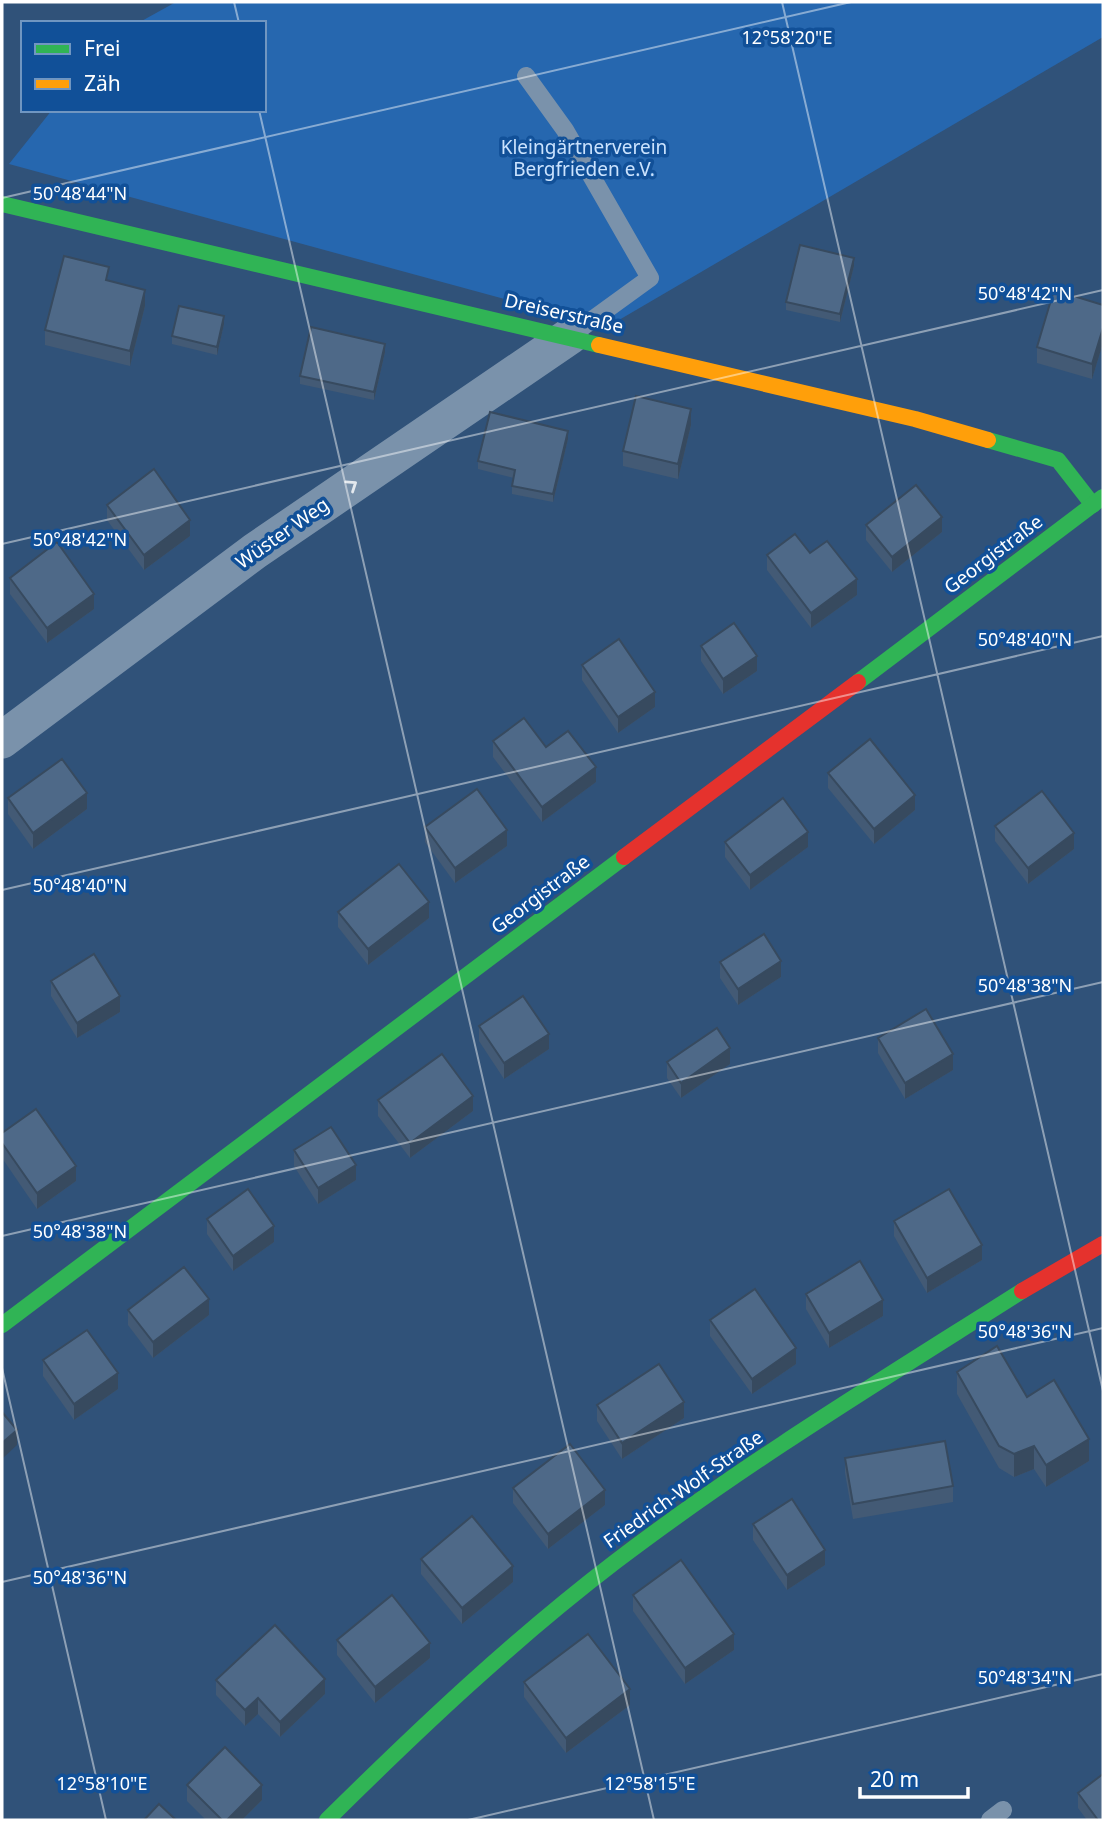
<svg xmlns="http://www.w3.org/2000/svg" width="1105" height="1822" viewBox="0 0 1105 1822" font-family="'Noto Sans',sans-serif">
<rect width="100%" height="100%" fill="#305279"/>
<!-- green -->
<path fill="#2667af" d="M176 2H1103V37L607 327 9 164 52 110H264V23H138Z"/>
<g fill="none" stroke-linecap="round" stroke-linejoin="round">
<!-- lane -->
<g stroke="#7a92ab" stroke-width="18">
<path d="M526 76 565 130 650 278 570 336"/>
<path d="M990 1820 1003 1810"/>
</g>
<!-- street -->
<path stroke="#7a92ab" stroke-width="37" d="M2 740 255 551 570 336"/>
<!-- fast -->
<g stroke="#30b455" stroke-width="16">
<path d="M2 204 599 345"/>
<path d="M988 440 1058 460 1093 505"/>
<path d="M858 682 1103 497"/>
<path d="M2 1325 624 857"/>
<path d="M327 1820C419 1729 513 1640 615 1562 745 1463 885 1378 1022 1291"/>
</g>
<!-- slow -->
<path stroke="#ff9f0a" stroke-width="16" d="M599 345 915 419 988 440"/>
<!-- jam -->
<g stroke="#e5322d" stroke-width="16">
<path d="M624 857 858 682"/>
<path d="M1022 1291 1103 1244"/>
</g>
</g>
<!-- wall -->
<g fill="#435a75">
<path d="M854 266 840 322 786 310V302Z"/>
<path d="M109 281 145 306 130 366 45 345V330Z"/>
<path d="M1103 305V343L1092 379 1037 363V347Z"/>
<path d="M224 324 217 355 172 344V336Z"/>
<path d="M385 352 374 400 300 384V376Z"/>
<path d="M691 425 678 479 623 466V451Z"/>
<path d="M568 439 553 502 512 494V486L514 478 478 469V461Z"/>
<path d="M107 505 190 536 144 570 107 520Z"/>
<path d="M866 525 942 532 892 572 866 540Z"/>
<path d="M810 553 857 595 811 628 767 570V555Z"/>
<path d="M10 578 94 609 47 643 10 594Z"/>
<path d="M701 646 757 671 723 694 701 661Z"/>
<path d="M582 665 655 707 618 733 582 680Z"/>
<path d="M493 741 546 747 596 782 542 822 493 757Z"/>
<path d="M828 773 915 810 874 844 828 788Z"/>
<path d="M8 798 87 809 33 849 8 814Z"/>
<path d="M995 826 1074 849 1028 884 995 841Z"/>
<path d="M425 827 507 846 455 883 425 842Z"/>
<path d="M725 842 808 847 750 890 725 857Z"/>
<path d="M338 912 429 918 368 965 338 927Z"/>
<path d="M720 962 781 977 738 1005 720 978Z"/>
<path d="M51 981 120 1012 77 1038 51 996Z"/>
<path d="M479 1026 549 1049 504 1079 479 1041Z"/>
<path d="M878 1038 953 1070 905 1099 878 1053Z"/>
<path d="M667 1062 730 1064 681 1098 667 1078Z"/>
<path d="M378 1100 473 1111 410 1158 378 1116Z"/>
<path d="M2 1133 76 1181 37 1209 2 1158Z"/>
<path d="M294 1150 356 1180 318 1204 294 1166Z"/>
<path d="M207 1219 274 1242 233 1271 207 1234Z"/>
<path d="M894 1221 982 1260 927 1293 894 1236Z"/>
<path d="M806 1294 883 1316 829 1348 806 1309Z"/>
<path d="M128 1310 209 1315 153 1358 128 1325Z"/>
<path d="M710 1320 796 1364 752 1394 710 1336Z"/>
<path d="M43 1360 118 1389 74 1420 43 1376Z"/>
<path d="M957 1372 1027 1397 1089 1461 1046 1487 1034 1469 1014 1477 999 1468 957 1394Z"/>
<path d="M597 1405 684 1418 622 1459 597 1421Z"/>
<path d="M845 1458 953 1486V1502L853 1519 845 1473Z"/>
<path d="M513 1488 605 1505 548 1549 513 1503Z"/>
<path d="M753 1524 825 1565 787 1590 753 1540Z"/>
<path d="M421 1559 513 1582 462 1624 421 1574Z"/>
<path d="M633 1595 734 1650 685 1684 633 1611Z"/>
<path d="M337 1640 430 1658 375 1703 337 1655Z"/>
<path d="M216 1680 325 1694 280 1737 258 1714 245 1726 216 1695Z"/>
<path d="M524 1682 630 1705 566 1753 524 1697Z"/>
<path d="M187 1785 262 1800 242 1820H206L187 1801Z"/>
<path d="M1078 1793 1103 1820H1087L1078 1808Z"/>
</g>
<!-- shaded-wall -->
<g fill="#374a5f">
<path d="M854 258V266L840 322V314Z"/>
<path d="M145 290V306L130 366V351Z"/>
<path d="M224 316V324L217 355V347Z"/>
<path d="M1103 328V343L1092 379V364Z"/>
<path d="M385 344V352L374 400V392Z"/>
<path d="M691 409V425L678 479V464Z"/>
<path d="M568 431V439L553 502V494Z"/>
<path d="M942 517V532L892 572V557Z"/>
<path d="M190 520V536L144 570V555Z"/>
<path d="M857 579V595L811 628V613Z"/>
<path d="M94 594V609L47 643V628Z"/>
<path d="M757 656V671L723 694V679Z"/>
<path d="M655 692V707L618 733V717Z"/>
<path d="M596 767V782L542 822V807Z"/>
<path d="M87 793V809L33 849V833Z"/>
<path d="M915 795V810L874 844V829Z"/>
<path d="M507 830V846L455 883V868Z"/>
<path d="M808 832V847L750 890V875Z"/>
<path d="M1074 833V849L1028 884V868Z"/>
<path d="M429 902V918L368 965V949Z"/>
<path d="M781 961V977L738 1005V989Z"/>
<path d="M120 996V1012L77 1038V1023Z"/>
<path d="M549 1034V1049L504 1079V1063Z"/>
<path d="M730 1048V1064L681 1098V1083Z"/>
<path d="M953 1054V1070L905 1099V1083Z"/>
<path d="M473 1096V1111L410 1158V1143Z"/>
<path d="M356 1165V1180L318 1204V1188Z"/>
<path d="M76 1166V1181L37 1209V1193Z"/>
<path d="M274 1226V1242L233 1271V1256Z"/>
<path d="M982 1245V1260L927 1293V1278Z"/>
<path d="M209 1299V1315L153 1358V1342Z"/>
<path d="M883 1300V1316L829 1348V1333Z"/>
<path d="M796 1348V1364L752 1394V1379Z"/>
<path d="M118 1373V1389L74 1420V1404Z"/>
<path d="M684 1402V1418L622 1459V1443Z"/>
<path d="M17 1430V1445L2 1459V1443Z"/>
<path d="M1089 1439V1461L1046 1487V1465Z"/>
<path d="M1034 1446V1469L1014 1477V1454Z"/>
<path d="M605 1490V1505L548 1549V1534Z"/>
<path d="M825 1550V1565L787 1590V1575Z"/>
<path d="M513 1566V1582L462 1624V1608Z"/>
<path d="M734 1634V1650L685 1684V1668Z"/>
<path d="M430 1643V1658L375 1703V1687Z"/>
<path d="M325 1679V1694L280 1737V1722Z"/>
<path d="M630 1689V1705L566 1753V1738Z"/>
<path d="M258 1698V1714L245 1726V1710Z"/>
<path d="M262 1785V1800L242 1820H227Z"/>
</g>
<!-- building -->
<g fill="#4e6988" stroke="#374a5f" stroke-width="2">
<path d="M800 245 854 258 840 314 786 302Z"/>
<path d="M64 256 109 267 106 280 145 290 130 351 45 330Z"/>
<path d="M1054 290 1103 305V328L1092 364 1037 347Z"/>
<path d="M179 306 224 316 217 347 172 336Z"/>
<path d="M311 327 385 344 374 392 300 376Z"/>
<path d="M636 396 691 409 678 464 623 451Z"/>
<path d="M490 412 568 431 553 494 512 486 515 470 478 461Z"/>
<path d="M154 469 190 520 144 555 107 505Z"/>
<path d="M916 485 942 517 892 557 866 525Z"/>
<path d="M795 534 810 553 827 541 857 579 811 613 767 555Z"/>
<path d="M57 542 94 594 47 628 10 578Z"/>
<path d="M734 623 757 656 723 679 701 646Z"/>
<path d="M619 639 655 692 618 717 582 665Z"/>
<path d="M524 718 546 747 568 731 596 767 542 807 493 741Z"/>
<path d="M870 739 915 795 874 829 828 773Z"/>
<path d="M62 759 87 793 33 833 8 798Z"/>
<path d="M477 789 507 830 455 868 425 827Z"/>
<path d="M1042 791 1074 833 1028 868 995 826Z"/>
<path d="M783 798 808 832 750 875 725 842Z"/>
<path d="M399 864 429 902 368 949 338 912Z"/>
<path d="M764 934 781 961 738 989 720 962Z"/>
<path d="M94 954 120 996 77 1023 51 981Z"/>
<path d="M523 996 549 1034 504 1063 479 1026Z"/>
<path d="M926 1009 953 1054 905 1083 878 1038Z"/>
<path d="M717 1028 730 1048 681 1083 667 1062Z"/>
<path d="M442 1054 473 1096 410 1143 378 1100Z"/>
<path d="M36 1109 76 1166 37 1193 2 1143V1133Z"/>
<path d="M331 1127 356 1165 318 1188 294 1150Z"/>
<path d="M248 1189 274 1226 233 1256 207 1219Z"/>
<path d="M949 1189 982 1245 927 1278 894 1221Z"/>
<path d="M860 1261 883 1300 829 1333 806 1294Z"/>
<path d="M184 1267 209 1299 153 1342 128 1310Z"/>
<path d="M755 1289 796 1348 752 1379 710 1320Z"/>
<path d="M87 1330 118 1373 74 1404 43 1360Z"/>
<path d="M997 1346 1027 1397 1054 1380 1089 1439 1046 1465 1034 1446 1014 1454 999 1446 957 1372Z"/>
<path d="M659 1364 684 1402 622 1443 597 1405Z"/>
<path d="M2 1412 17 1430 2 1443Z"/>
<path d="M945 1441 953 1486 853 1504 845 1458Z"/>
<path d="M570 1444 605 1490 548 1534 513 1488Z"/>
<path d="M792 1499 825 1550 787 1575 753 1524Z"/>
<path d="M472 1516 513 1566 462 1608 421 1559Z"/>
<path d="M681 1560 734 1634 685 1668 633 1595Z"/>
<path d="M392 1595 430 1643 375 1687 337 1640Z"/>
<path d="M275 1625 325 1679 280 1722 258 1698 245 1710 216 1680Z"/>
<path d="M588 1634 630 1689 566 1738 524 1682Z"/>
<path d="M225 1747 262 1785 227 1820H222L187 1785Z"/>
<path d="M1103 1774V1820H1098L1078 1793Z"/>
<path d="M159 1804 176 1820H144Z"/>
</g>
<!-- one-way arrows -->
<defs><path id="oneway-chevron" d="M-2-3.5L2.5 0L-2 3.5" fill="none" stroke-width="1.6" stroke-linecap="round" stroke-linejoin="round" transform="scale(1.75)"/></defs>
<use stroke="#e4e9ee" href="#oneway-chevron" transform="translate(352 485) rotate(-34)"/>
<!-- ticks -->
<path fill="none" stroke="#fff" stroke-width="2" stroke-opacity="0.45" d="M234 2 239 23M782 2 1103 1391M259 110 654 1820M2 198 851 2M2 544 1103 290M2 890 1103 636M2 1236 1103 982M2 1368 106 1820M2 1582 1103 1328M468 1820 1103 1674"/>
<g text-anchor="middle" stroke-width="7" stroke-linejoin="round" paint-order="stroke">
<!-- park labels -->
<g font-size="19" fill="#cbe3fe" stroke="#115098">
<text x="584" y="154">Kleingärtnerverein<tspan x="584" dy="22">Bergfrieden e.V.</tspan></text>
</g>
<!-- street labels -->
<g font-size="19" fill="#fff" stroke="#115098">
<text transform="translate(564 313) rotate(13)" y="7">Dreiserstraße</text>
<text transform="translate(282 533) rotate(-35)" y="7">Wüster Weg</text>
<text transform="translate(993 554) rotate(-37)" y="7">Georgistraße</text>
<text transform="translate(540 894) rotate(-37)" y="7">Georgistraße</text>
<text transform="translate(683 1489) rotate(-35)" y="7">Friedrich-Wolf-Straße</text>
</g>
</g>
<g font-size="18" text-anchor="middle" fill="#fff" stroke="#115098" stroke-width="7" stroke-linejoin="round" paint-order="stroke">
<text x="787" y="44">12°58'20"E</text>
<text x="80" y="200">50°48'44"N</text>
<text x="1025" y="300">50°48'42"N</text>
<text x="80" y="546">50°48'42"N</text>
<text x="1025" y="646">50°48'40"N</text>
<text x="80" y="892">50°48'40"N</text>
<text x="1025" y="992">50°48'38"N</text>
<text x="80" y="1238">50°48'38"N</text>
<text x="1025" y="1338">50°48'36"N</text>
<text x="80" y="1584">50°48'36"N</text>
<text x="1025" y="1684">50°48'34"N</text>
<text x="102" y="1790">12°58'10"E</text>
<text x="650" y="1790">12°58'15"E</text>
</g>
<!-- border -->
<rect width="1105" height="1822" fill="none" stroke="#ffffff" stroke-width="7"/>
<!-- legend -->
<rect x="21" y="21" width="245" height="91" fill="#115098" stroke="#7096c1" stroke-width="2"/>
<rect x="35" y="44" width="35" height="10" fill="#30b455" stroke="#7096c1" stroke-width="2"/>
<text x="84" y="56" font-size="21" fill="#ffffff">Frei</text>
<rect x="35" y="79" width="35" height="10" fill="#ff9f0a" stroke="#7096c1" stroke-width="2"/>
<text x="84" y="91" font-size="21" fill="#ffffff">Zäh</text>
<!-- scale -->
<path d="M860 1787v10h108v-10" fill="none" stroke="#ffffff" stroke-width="3.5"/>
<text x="870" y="1787" font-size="21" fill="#ffffff" stroke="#115098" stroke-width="5" paint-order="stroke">20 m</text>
</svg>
